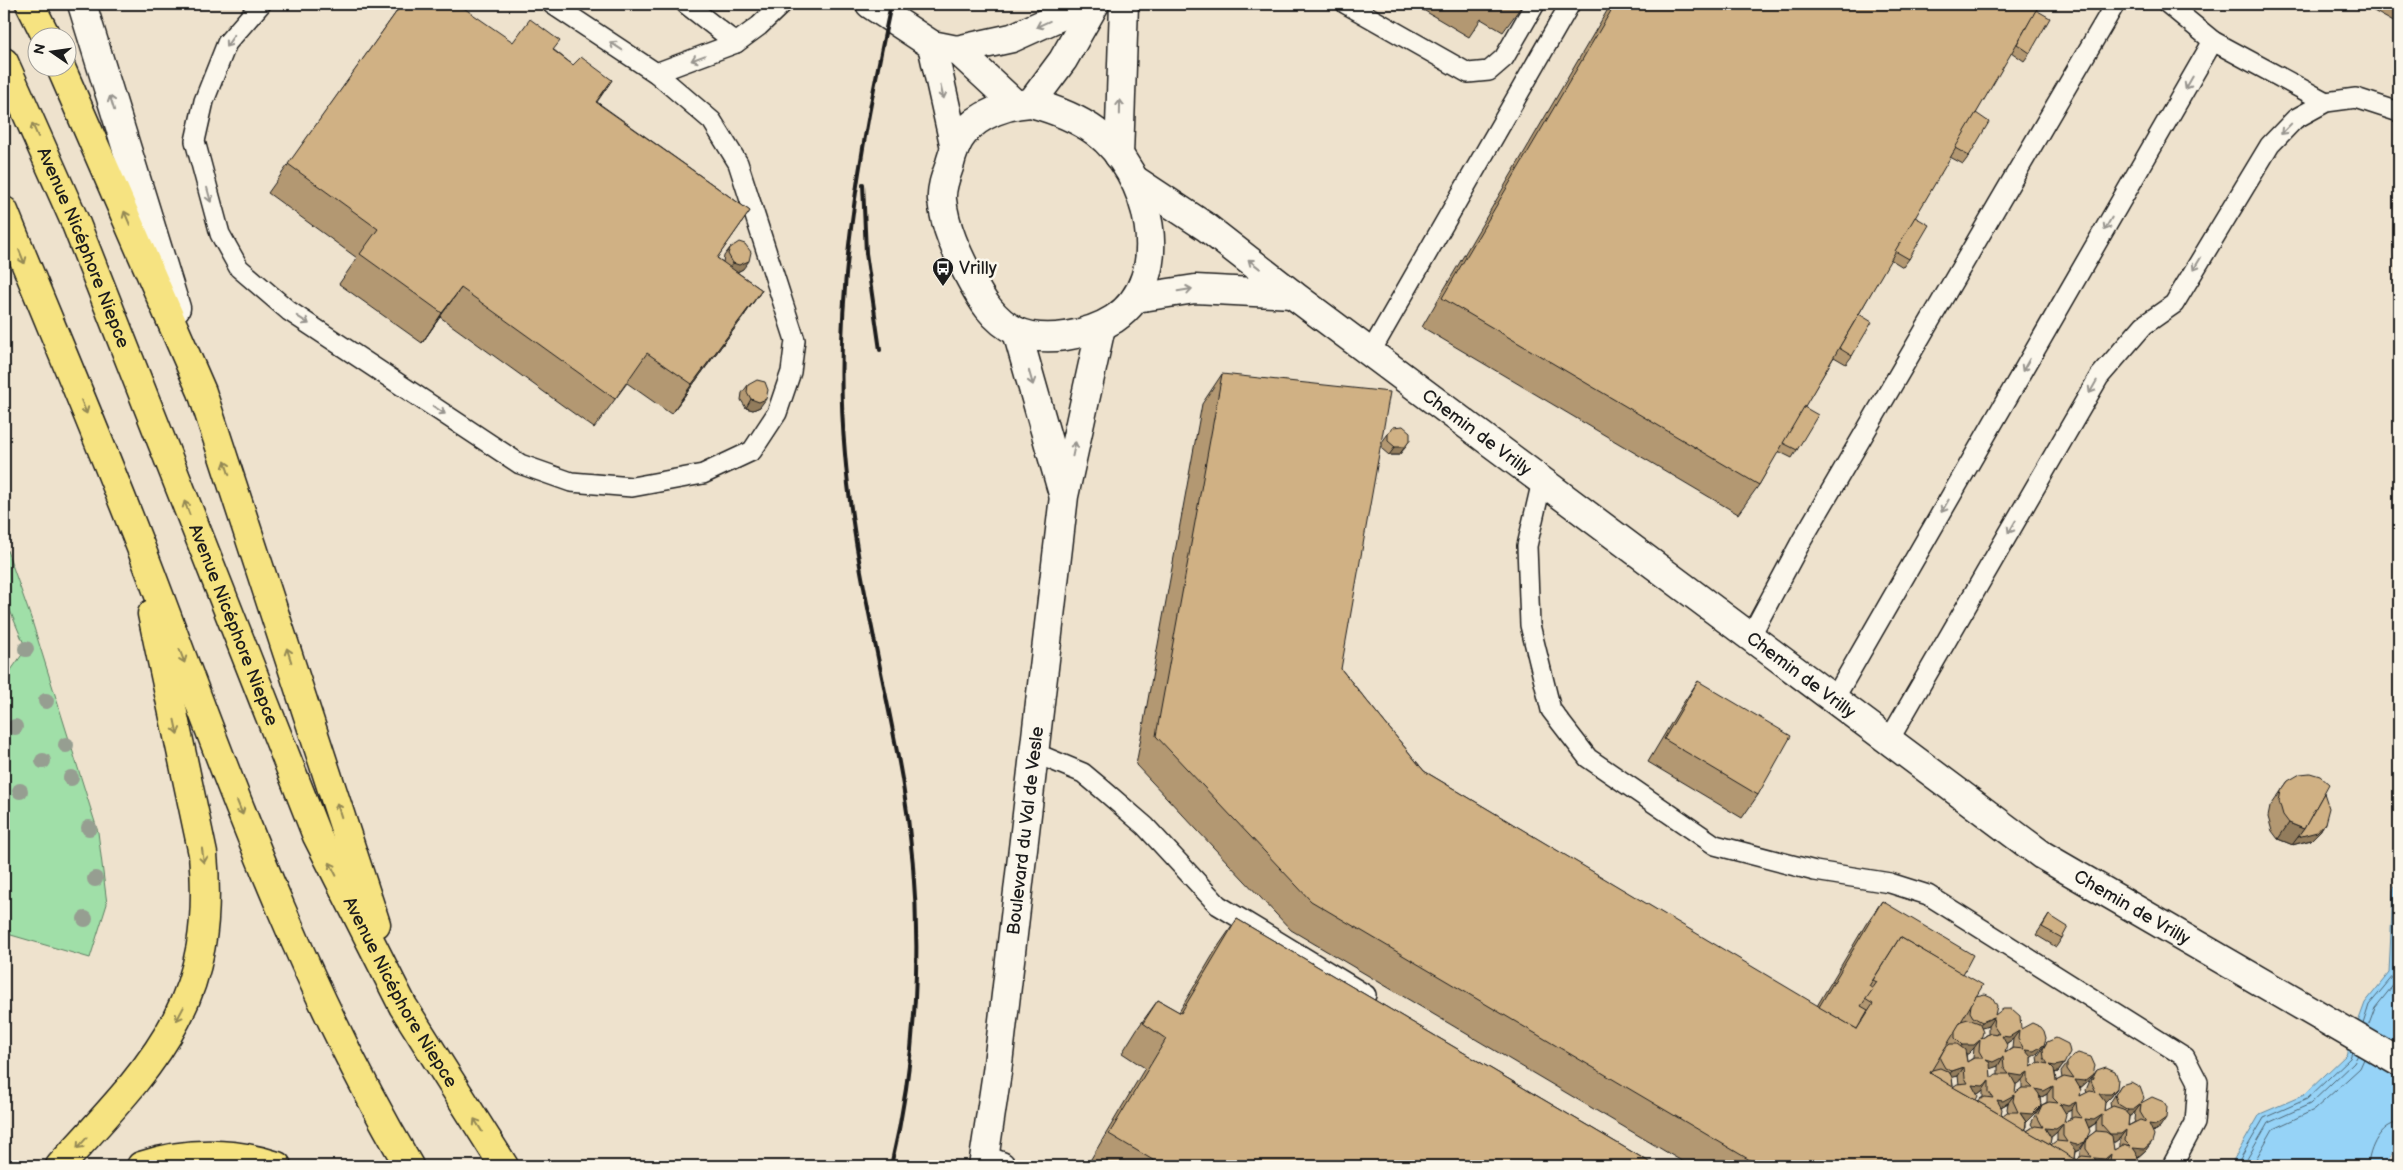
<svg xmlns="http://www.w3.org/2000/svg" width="2403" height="1170" viewBox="0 0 2403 1170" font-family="'Balsamiq Sans',sans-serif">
<rect width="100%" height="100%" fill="#fbf7ec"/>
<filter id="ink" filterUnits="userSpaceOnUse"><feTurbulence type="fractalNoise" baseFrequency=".02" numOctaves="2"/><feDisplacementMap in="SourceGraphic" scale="10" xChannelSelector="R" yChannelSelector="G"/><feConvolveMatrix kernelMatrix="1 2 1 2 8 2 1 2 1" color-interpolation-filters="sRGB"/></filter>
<g filter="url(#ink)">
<!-- built -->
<path fill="#eee2cd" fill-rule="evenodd" d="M4 4H2399V1001L2296 1166H4ZM38 38H68V68H38Z"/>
<!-- green -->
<path fill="#a0dfa8" stroke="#5e7e62" d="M4 542 31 618 98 832 107 904 90 958 4 933V680L26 649 4 596Z"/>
<!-- water -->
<path fill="#96d3f7" stroke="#658a9f" d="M2399 880V1137L2386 1166H2230L2260 1114 2304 1095 2346 1055 2365 1003 2389 973 2393 890Z"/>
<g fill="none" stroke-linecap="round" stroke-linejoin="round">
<!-- shore -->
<g stroke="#4d6574" stroke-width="1">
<path d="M2363 1024 2369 1005 2394 975 2399 889"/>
<path d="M2368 1027 2375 1008 2399 978"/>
<path d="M2236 1166 2264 1118 2307 1099 2350 1058 2352 1052"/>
<path d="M2243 1166 2268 1123 2310 1104 2354 1062 2358 1055"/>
<path d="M2252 1166 2273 1129 2314 1110 2360 1068 2364 1059"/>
<path d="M2368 1166C2369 1149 2381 1123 2399 1123"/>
</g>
<!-- lane casing -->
<g stroke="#1c1c1c" stroke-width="22">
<g id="lane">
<path d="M261 4 227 43 204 101 195 141 220 234 239 268 289 311 520 464 571 482 632 487 703 474 752 451 777 413 791 372 795 340 738 163 712 121 656 73 552 4"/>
<path d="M686 4 736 43"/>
<path d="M1346 4 1468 73 1489 71 1504 58 1535 4"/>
<path d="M2168 4 2213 41 2326 102"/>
<path d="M656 73 736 43 759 26 782 4"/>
<path d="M1370 353 1570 4"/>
<path d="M1542 481 1527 546 1530 625 1551 710 1588 758 1715 845 1815 871 1890 883 1928 895 2185 1057 2198 1082 2195 1123 2172 1166"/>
<path d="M1750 637 1802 540 2115 4"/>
<path d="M1834 699 2213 41"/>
<path d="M1889 740 2099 377 2144 325 2174 304 2270 145 2295 119 2326 102 2356 98 2399 112"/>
<path d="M1035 753 1083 773 1101 788 1145 826 1218 905 1366 995"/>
</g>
</g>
<!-- street casing -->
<g stroke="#1c1c1c" stroke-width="31">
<g id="street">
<path id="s1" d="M1135 180 1206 227 1292 294 2042 855 2399 1062"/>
<path d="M1136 298 1195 289 1292 294"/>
<path d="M985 1160 1001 1166"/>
</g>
</g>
<!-- secondary casing -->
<g stroke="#1c1c1c" stroke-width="31">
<g id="secondary">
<path d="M82 4 176 308"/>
<path d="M870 4 932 45 957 50 1015 104"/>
<path d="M932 45 955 148"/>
<path d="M957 50 1012 38 1087 4"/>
<path d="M1031 103C1053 109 1077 118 1096 132 1149 172 1177 277 1114 319 1089 335 1044 344 1016 331 993 320 981 299 970 278 957 253 945 228 942 200 941 189 945 178 949 167 952 155 956 142 964 133 979 114 1008 104 1031 103Z"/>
<path d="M1031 103 1063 60 1095 4"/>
<path d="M1119 156 1124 4"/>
<path d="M1017 332 1063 494"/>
<path id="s2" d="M983 1166 997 1072 1064 496 1101 327"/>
</g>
</g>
<!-- highway casing -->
<g stroke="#1c1c1c" stroke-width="31">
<g id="highway">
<path d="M30 4 47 38"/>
<path id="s3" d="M4 62 76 224 317 836 403 1006 504 1166"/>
<path d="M61 68 202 392 376 924"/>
<path d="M4 211C53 332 105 452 151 574 227 775 299 980 409 1166"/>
<path d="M60 1166C154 1063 217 1004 203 854L152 614"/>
<path d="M141 1166C185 1151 233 1151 277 1166"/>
</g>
</g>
<!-- lane -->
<use href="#lane" stroke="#fbf7ec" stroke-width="19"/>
<!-- street -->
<use href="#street" stroke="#fbf7ec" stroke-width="28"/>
<!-- secondary -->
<use href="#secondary" stroke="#fbf7ec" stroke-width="28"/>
<!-- highway -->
<use href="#highway" stroke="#f6e381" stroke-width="28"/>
<!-- rail -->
<g stroke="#1c1c1c" stroke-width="4">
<path d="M863 184 866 253 880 350"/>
<path d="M891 1166C921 1041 924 906 902 779 883 671 854 564 845 454 831 300 860 153 891 4"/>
</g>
</g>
<!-- trees -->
<g fill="#969e91">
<circle cx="26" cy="649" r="8"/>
<circle cx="46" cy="701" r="8"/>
<circle cx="15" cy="727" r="8"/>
<circle cx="66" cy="745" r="8"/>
<circle cx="43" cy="761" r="8"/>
<circle cx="71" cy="778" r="8"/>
<circle cx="20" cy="791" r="8"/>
<circle cx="89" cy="828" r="8"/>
<circle cx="95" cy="879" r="8"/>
<circle cx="85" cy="919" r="8"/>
</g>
<!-- wall -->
<g fill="#b39872" stroke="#1c1c1c" fill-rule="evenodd">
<path d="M402 4 513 42 554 50 573 65 612 80 597 102 750 211 717 258 723 262 724 256 730 248 743 269 737 272 762 290 741 320 671 414 627 383 594 428 440 317 422 343 339 284 357 258 268 193Z"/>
<path d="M1413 4H1523L1503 32 1481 19 1469 37Z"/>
<path d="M1611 4H2040L2036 10 2030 53 2024 61 2011 52 1976 113 1969 156 1963 164 1950 157 1915 217 1909 259 1903 267 1890 259 1859 314 1852 356 1846 364 1834 357 1804 407 1797 450 1792 458 1778 451 1759 485 1738 514 1422 327Z"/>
<path d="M2361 4H2399V25Z"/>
<path d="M1222 374 1341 669 1424 771 1817 1006 1866 924 1882 901 1963 974 1976 996 1995 1015 2021 1029 2038 1053 2031 1057V1067L2038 1063 2037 1057 2047 1042 2064 1064 2058 1072 2055 1073 2056 1081 2062 1078 2061 1072 2073 1056 2087 1082 2080 1088V1096L2087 1093 2086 1090 2091 1078 2097 1070 2117 1088 2111 1097 2105 1102 2104 1111 2111 1108 2110 1103 2121 1085 2141 1103 2160 1127 2152 1132 2146 1150 2138 1157 2136 1166H2105V1162L2100 1166H1690L1291 930 1136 765 1202 404ZM1988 1026V1034L1981 1039V1028ZM2013 1039 2012 1048 2005 1053 2006 1044ZM1974 1048 1973 1058 1967 1062 1966 1053 1968 1054ZM1998 1066V1074L1991 1078 1990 1068ZM1958 1076 1959 1084 1953 1087 1952 1077ZM2022 1080V1088L2015 1093 2016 1084ZM1983 1090V1097L1977 1101 1976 1100V1094H1978ZM2047 1094V1102L2042 1105 2036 1113 2031 1124 2033 1127 2027 1131 2026 1130V1122L2035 1113 2041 1105 2040 1098ZM2008 1103 2007 1109 2008 1112 2002 1116 2001 1115V1107ZM2071 1110V1118L2064 1122 2065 1113ZM2135 1112 2134 1120 2135 1122 2128 1126 2129 1117ZM2096 1123V1131L2088 1137 2083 1146 2080 1151V1157L2076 1160 2074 1159 2075 1152 2079 1150 2089 1128ZM2057 1132V1141L2051 1145 2050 1144 2051 1137ZM2120 1138V1147L2114 1150 2112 1142H2115Z"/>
<path d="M748 385 760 407 753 410 746 408 741 400 742 393Z"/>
<path d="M1393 427 1405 448 1399 455H1389L1382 449V442Z"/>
<path d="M1698 681 1758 795 1742 818 1648 762 1682 705Z"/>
<path d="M2288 781 2324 793 2325 823 2320 831 2311 840 2292 845H2293L2278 839 2272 831 2268 817 2270 807Z"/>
<path d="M2049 915 2062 938 2056 947 2036 935Z"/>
<path d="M1237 919 1656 1166H1093L1088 1164 1145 1068 1122 1053 1137 1029 1158 1000 1179 1012 1217 948Z"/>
</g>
<!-- shaded-wall -->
<g fill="#927c5c" stroke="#1c1c1c">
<path d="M749 261 743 269 733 274 727 271 733 263Z"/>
<path d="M461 288 440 317 422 343 442 313Z"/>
<path d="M762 290 741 320 671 414 692 384Z"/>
<path d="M751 399H766L760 407 753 410 746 408Z"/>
<path d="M1410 440 1399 455H1389L1395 447Z"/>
<path d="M2289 823 2304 829 2293 845 2278 839Z"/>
<path d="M2325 823 2320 831 2311 840 2292 845 2298 837Z"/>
<path d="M1994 1017 1988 1026 1976 1030 1982 1022Z"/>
<path d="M2019 1031 2013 1039 2004 1045 2002 1036Z"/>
<path d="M1980 1040 1974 1048 1968 1054 1956 1053 1962 1045Z"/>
<path d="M2044 1045 2038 1053 2029 1059 2025 1050Z"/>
<path d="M2003 1057 1998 1066 1987 1070 1986 1060Z"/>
<path d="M2064 1064 2058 1072 2049 1074 2050 1065Z"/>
<path d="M1964 1067 1958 1076 1946 1079 1952 1071Z"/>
<path d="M2028 1072 2022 1080 2017 1084 2005 1083 2010 1074Z"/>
<path d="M2093 1074 2087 1082 2079 1089 2075 1080Z"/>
<path d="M1989 1081 1983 1090 1978 1094 1966 1093 1972 1085Z"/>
<path d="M2053 1086 2047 1094 2038 1099 2035 1089Z"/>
<path d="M2117 1088 2111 1097 2105 1103 2094 1102 2099 1094Z"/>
<path d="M2014 1095 2008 1103 1997 1109V1100Z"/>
<path d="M2076 1102 2071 1110 2063 1114 2060 1104Z"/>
<path d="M2141 1104 2135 1112 2127 1118H2122L2128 1110Z"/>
<path d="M2041 1105 2035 1113 2026 1122 2020 1113Z"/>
<path d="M2102 1115 2096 1123 2088 1128 2085 1119Z"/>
<path d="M2166 1118 2160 1127 2151 1133 2149 1124Z"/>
<path d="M2063 1124 2057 1132 2050 1138 2045 1128Z"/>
<path d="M2126 1130 2120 1138 2115 1142H2104L2110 1134Z"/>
<path d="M2085 1142 2079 1150 2072 1153 2069 1143Z"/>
<path d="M2152 1142 2146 1150 2138 1157 2133 1148Z"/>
<path d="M2111 1154 2105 1162 2100 1166H2089L2094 1158Z"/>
</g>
<!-- building -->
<g fill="#d0b184" stroke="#1c1c1c" fill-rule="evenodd">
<path d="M402 4H458L513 42 530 19 560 41 553 50 573 65 581 57 612 80 596 102 750 211 717 258 762 290 692 384 647 353 615 399 461 288 442 313 360 254 378 229 288 164Z"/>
<path d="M1483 4H1491L1489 7Z"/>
<path d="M1615 4H2040L1759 485 1442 298Z"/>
<path d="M2036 10 2050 18 2030 53 2017 44Z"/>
<path d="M1976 113 1989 122 1969 156 1955 148Z"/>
<path d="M1915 217 1929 225 1909 259 1895 251Z"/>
<path d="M739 242 745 244 751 252 749 261 739 265 733 263 728 254 730 248Z"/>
<path d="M1859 314 1872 322 1852 356 1839 348Z"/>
<path d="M1222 374 1390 392 1341 669 1424 771 1857 1029 1873 1004 1865 999 1877 982 1873 980 1900 937 1983 985 1930 1073 2087 1166H1760L1311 901 1156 736Z"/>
<path d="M757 380 765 382 768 390 766 399 759 402 751 399 747 392 748 385Z"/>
<path d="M1804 407 1818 415 1797 450 1783 443Z"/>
<path d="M1403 426 1410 432V440L1405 447H1395L1388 441V434L1393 427Z"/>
<path d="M1698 681 1791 736 1758 795 1664 739Z"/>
<path d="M2310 773 2320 776 2329 784 2304 829 2289 823 2283 815 2279 801 2281 791 2288 781 2300 774Z"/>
<path d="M2324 793 2329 808 2325 823 2317 832 2298 837 2304 829Z"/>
<path d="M1882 901 1973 955 1963 974 1900 937 1869 986 1873 989 1861 1006 1868 1010 1857 1029 1819 1007Z"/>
<path d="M2049 915 2068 927 2062 938 2042 927Z"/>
<path d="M1237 919 1656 1166H1163L1109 1134 1166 1039 1143 1023 1158 1000 1181 1013Z"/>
<path d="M1985 994 1992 997 1995 1002 1997 1006 1995 1015 2003 1009H2012L2020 1016 2021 1029 2032 1023 2041 1027 2044 1031 2046 1038 2044 1045 2034 1051 2025 1050 2031 1057V1067L2040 1062 2048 1064 2044 1058 2043 1049 2047 1042 2056 1038 2068 1044 2070 1052 2064 1064 2055 1066 2050 1065 2054 1069 2056 1081 2064 1077 2074 1079 2067 1069V1063L2073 1056 2078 1053 2091 1057 2095 1066 2093 1074 2084 1081 2075 1080 2081 1090 2080 1096 2090 1091 2096 1092 2091 1081 2097 1070 2106 1067 2115 1071 2118 1079 2117 1088 2111 1094H2099L2105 1102 2104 1111 2113 1106 2123 1109 2129 1116 2128 1126 2140 1120 2146 1122 2140 1112 2141 1104 2133 1110H2128L2118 1104 2115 1095 2121 1085 2131 1082 2140 1087 2144 1098 2141 1103 2152 1097 2164 1102 2167 1107 2166 1118 2156 1125 2149 1124 2154 1135 2152 1142 2144 1149 2133 1148 2136 1152 2139 1161 2136 1166H2114L2110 1161 2111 1154 2105 1159 2094 1158 2099 1165V1166H2087L2076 1160 2082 1156 2092 1157 2086 1149V1143L2088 1137 2096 1131 2106 1132 2112 1136 2114 1150 2123 1145 2131 1147 2125 1141 2126 1130 2121 1134H2110L2102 1125V1115L2094 1120 2085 1119 2090 1131 2085 1142 2077 1145 2069 1143 2075 1150 2074 1159 2051 1145 2056 1141 2067 1142 2063 1136V1124L2056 1129 2045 1128 2051 1138 2050 1144 2027 1131 2035 1126 2043 1127 2037 1116 2042 1105 2049 1102 2058 1103 2053 1098V1086L2044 1091 2035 1089 2039 1094 2041 1105 2032 1114 2020 1113 2026 1122 2025 1130 2002 1116 2007 1112H2018L2013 1101 2014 1095 2003 1101 1997 1100 2002 1109 2001 1115 1977 1101 1985 1097 1993 1098 1989 1092V1081L1983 1086 1972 1085 1978 1096 1976 1100 1953 1087 1957 1084 1968 1083 1965 1078 1964 1067 1952 1071 1945 1068 1940 1059V1057L1945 1048 1950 1044H1957L1965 1050 1967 1062 1974 1058H1983L1979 1051 1980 1040 1974 1045H1962L1955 1038V1031L1961 1021 1968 1019 1979 1023 1983 1032 1981 1039 1990 1033 1999 1034 1993 1025 1994 1017 1982 1022 1973 1017 1970 1012 1971 1005 1976 996ZM2019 1031 2018 1039 2024 1049 2013 1048 2005 1053 2007 1045 2002 1036 2009 1037ZM2003 1057 2004 1068 2009 1074H1996L1991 1078 1990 1063 1986 1060 1993 1062ZM2028 1072V1083L2033 1088H2022L2015 1093 2016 1085 2010 1074 2022 1076ZM2076 1102 2077 1111 2082 1118 2074 1117 2064 1122 2066 1114 2060 1104 2068 1106Z"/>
<path d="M1940 1068 1949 1072 1952 1077 1953 1087 1930 1073 1932 1070Z"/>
</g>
<!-- one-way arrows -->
<defs><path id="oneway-shaft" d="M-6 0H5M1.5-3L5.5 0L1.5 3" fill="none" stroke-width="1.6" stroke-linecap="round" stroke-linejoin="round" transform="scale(1.25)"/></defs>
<g stroke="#97948e">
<use href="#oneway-shaft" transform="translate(1043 24) rotate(156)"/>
<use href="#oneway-shaft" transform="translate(230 41) rotate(125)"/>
<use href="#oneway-shaft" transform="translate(616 46) rotate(-147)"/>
<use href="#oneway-shaft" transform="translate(698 58) rotate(159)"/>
<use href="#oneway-shaft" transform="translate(2189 83) rotate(120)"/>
<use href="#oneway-shaft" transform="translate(942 92) rotate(77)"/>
<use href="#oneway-shaft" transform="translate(112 103) rotate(-107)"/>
<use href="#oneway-shaft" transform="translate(1120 107) rotate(-89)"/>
<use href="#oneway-shaft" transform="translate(2286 129) rotate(134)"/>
<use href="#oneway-shaft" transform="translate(209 195) rotate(75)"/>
<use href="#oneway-shaft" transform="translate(2108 224) rotate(120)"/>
<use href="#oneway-shaft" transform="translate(1254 264) rotate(-142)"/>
<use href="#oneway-shaft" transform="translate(2197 264) rotate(121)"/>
<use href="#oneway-shaft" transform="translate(1185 290) rotate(-9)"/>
<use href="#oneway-shaft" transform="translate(303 320) rotate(33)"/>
<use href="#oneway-shaft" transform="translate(2026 365) rotate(120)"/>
<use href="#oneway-shaft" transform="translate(1031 378) rotate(74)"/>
<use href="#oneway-shaft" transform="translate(2093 387) rotate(120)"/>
<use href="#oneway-shaft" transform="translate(439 410) rotate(33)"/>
<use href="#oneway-shaft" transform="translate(1074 449) rotate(-78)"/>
<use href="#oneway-shaft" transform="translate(1945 506) rotate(120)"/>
<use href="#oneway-shaft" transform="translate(2012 527) rotate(120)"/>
</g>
<g stroke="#948954">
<use href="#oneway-shaft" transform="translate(35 130) rotate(-114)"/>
<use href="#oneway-shaft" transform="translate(127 218) rotate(-113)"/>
<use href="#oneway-shaft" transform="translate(22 257) rotate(68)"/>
<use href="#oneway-shaft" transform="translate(84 407) rotate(68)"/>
<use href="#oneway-shaft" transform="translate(227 468) rotate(-108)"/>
<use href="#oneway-shaft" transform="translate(187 508) rotate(-111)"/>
<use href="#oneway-shaft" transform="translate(289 655) rotate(-108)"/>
<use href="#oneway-shaft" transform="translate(182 656) rotate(69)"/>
<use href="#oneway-shaft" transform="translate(176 727) rotate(78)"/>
<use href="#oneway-shaft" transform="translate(240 808) rotate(68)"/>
<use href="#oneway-shaft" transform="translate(339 810) rotate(-108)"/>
<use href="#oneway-shaft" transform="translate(203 856) rotate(82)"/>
<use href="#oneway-shaft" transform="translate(333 869) rotate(-117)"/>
<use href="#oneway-shaft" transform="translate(180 1014) rotate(118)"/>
<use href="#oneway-shaft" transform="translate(478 1125) rotate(-122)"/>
<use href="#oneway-shaft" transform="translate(82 1143) rotate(132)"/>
</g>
</g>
<!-- icons -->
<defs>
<g id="bus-pin" transform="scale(1.125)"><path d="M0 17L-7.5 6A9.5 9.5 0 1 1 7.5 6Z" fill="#1c1c1c" stroke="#fbf7ec"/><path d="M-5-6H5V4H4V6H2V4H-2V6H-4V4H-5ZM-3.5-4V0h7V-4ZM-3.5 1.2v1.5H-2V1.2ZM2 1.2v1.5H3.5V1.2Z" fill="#fff"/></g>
</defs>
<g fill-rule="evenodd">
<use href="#bus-pin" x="943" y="268"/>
</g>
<g text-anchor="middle" stroke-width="5" stroke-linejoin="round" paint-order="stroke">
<!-- street labels -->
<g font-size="18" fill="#1c1c1c" stroke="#fbf7ec">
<text dy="6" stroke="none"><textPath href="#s3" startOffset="202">Avenue Nicéphore Niepce</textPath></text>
<text dy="6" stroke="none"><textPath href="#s1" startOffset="425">Chemin de Vrilly</textPath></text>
<text dy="6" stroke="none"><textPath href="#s3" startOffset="608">Avenue Nicéphore Niepce</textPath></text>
<text dy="6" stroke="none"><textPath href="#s1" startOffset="830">Chemin de Vrilly</textPath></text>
<text dy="6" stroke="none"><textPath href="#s2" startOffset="338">Boulevard du Val de Vesle</textPath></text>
<text dy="6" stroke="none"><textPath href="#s1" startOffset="1235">Chemin de Vrilly</textPath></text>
<text dy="6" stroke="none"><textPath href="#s3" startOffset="1012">Avenue Nicéphore Niepce</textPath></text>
</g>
<!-- poi labels -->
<g font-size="18" fill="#1c1c1c" stroke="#fbf7ec" text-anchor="start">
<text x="959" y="274">Vrilly</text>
</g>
</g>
<!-- margin -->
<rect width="2403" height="1170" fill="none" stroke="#fbf7ec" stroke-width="20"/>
<rect x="10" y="10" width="2383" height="1150" fill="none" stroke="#1c1c1c" stroke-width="2" filter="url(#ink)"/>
<!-- north arrow -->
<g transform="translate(52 52) rotate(283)"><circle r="24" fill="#fbf7ec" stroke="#a29f99"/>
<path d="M0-4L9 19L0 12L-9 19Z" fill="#1c1c1c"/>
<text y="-8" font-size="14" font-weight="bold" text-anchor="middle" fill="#1c1c1c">N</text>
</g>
</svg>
